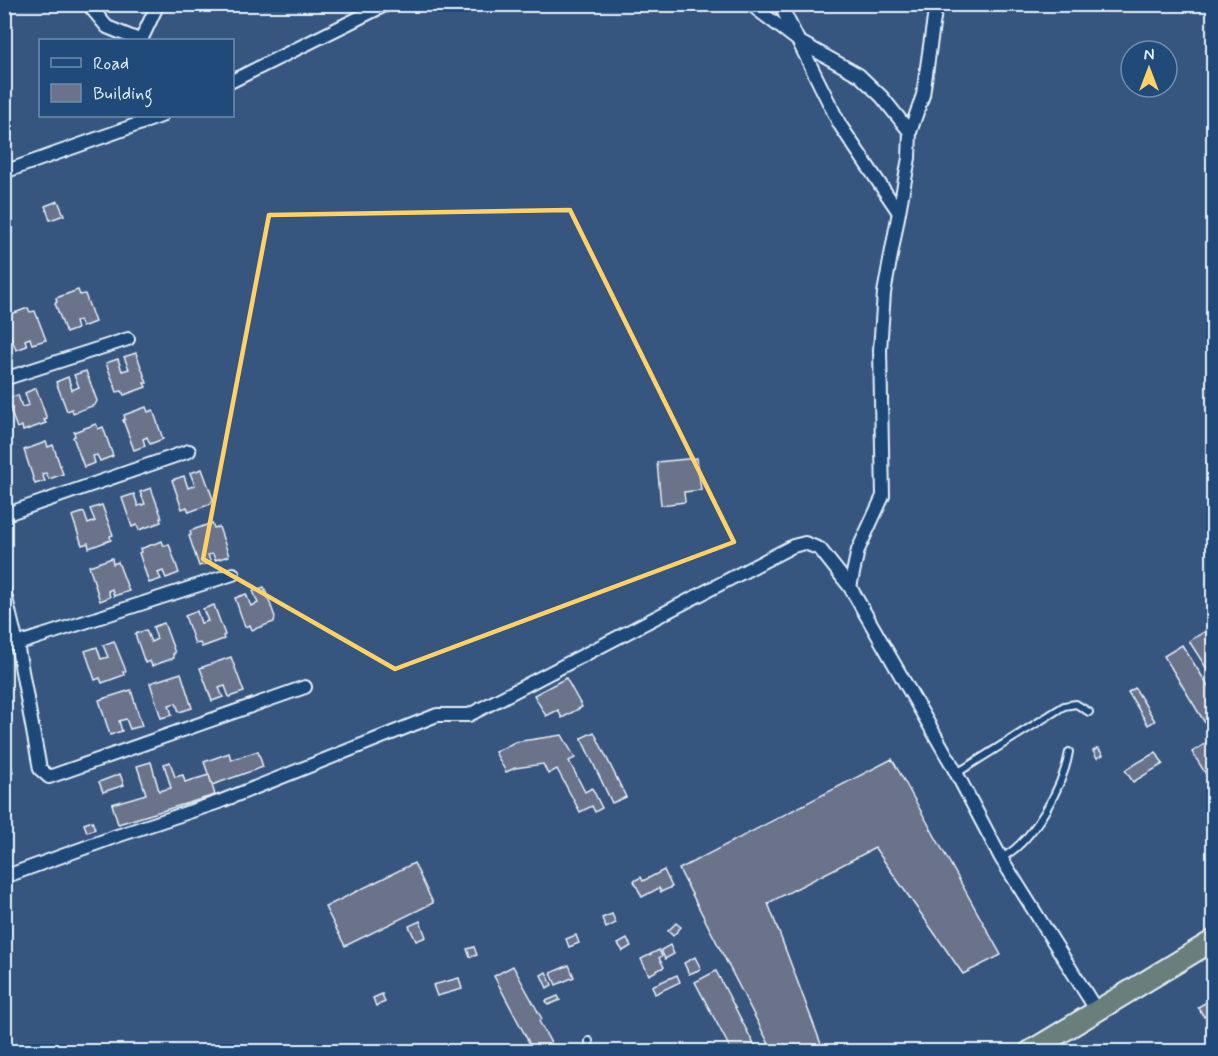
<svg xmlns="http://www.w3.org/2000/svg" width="1218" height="1056" viewBox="0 0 1218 1056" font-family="Mynerve,sans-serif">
<rect width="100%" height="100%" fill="#36567f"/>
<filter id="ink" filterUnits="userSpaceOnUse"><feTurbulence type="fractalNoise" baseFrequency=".0167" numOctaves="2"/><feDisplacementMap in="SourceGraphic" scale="12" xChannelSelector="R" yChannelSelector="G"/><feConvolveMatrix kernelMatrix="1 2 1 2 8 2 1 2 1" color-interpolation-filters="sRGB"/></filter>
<g filter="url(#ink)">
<!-- building -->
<g fill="#6a738a" stroke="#e8f1f8" stroke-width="1.5">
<path d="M58 201 64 215 50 220 45 206Z"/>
<path d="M78 290 80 295 85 294 95 322 82 327 79 320 75 322 77 329 66 333 55 303 57 302 56 298Z"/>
<path d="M28 308 30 312 35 311 46 340 32 344 30 338 25 340 27 346 16 350 5 320 7 319 6 316Z"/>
<path d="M136 353 147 383H144L146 387 124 395 122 391 117 392 106 363 118 359 122 371 129 369 124 357Z"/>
<path d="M86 371 97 401 95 405 73 413 72 409 67 411 56 382 68 377 72 390 79 387 74 375Z"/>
<path d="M36 388 47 419 44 420 46 423 23 431 22 426 17 428 6 399 18 395 22 407 29 405 25 393Z"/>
<path d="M146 407 148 412 153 410 163 439 150 444 147 437 143 439 145 446 134 450 123 420 125 419 124 415Z"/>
<path d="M96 424 98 429 103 427 113 456 100 461 97 455 93 456 95 463 84 467 73 437 75 436 74 432Z"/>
<path d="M46 442 48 447 53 445 63 474 49 479 46 473 42 474 45 481 35 484 24 450Z"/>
<path d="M697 458 701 490 684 492 685 502 661 505 657 462Z"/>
<path d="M202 469 213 499 211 504 189 512 187 507 182 509 172 480 184 476 188 488 195 485 190 473Z"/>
<path d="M151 488 162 518H160L161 522 139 530 137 525 132 527 122 498 134 494 138 506 145 504 140 492Z"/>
<path d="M102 505 113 535 110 536 111 540 89 548 88 543 82 545 72 516 84 512 88 524 95 521 90 509Z"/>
<path d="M212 523 214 528 219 527 229 556 215 560 213 554 208 555 211 562 199 566 189 536 191 535 190 531Z"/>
<path d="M162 541 164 546 169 544 179 573 166 578 163 571 158 573 161 579 149 583 139 553 141 552 140 549Z"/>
<path d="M112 558 113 564 118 562 129 591 114 596 112 589 108 591 110 597 100 601 89 566Z"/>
<path d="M264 587 275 617 274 622 252 630 250 625 245 627 235 598 246 594 251 606 258 603 253 591Z"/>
<path d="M214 605 225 635 223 636 224 639 202 647 200 643 195 644 185 616 197 611 201 623 208 621 203 609Z"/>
<path d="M164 623 175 653 173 654 174 658 152 666 150 661 145 663 135 634 146 630 151 642 157 639 153 627Z"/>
<path d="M1211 628 1214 632V680L1189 641Z"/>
<path d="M114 641 126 671 123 672 124 675 102 683 100 678 95 680 85 651 97 647 101 659 108 657 103 645Z"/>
<path d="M1182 645 1214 695V718L1205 723 1164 656Z"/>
<path d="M231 657 244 692 229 697 225 686 219 688 223 697 212 701 200 668Z"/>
<path d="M181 673 192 708 179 712 176 703 169 705 172 715 161 718 150 683Z"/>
<path d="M566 678 582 707 562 718 558 710 546 716 534 695Z"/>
<path d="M1135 688 1155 721 1148 725 1128 692Z"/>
<path d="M131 690 142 726 130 729 126 719 119 721 122 731 110 735 99 700Z"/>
<path d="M594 732 626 797 612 803 581 738Z"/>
<path d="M562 735 575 758 569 761 585 792 592 788 602 808 595 812 592 806 580 812 557 769 548 774 543 764 515 768 506 772 495 752 515 742Z"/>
<path d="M1214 738V787L1192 752Z"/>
<path d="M4 744 13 772 4 775Z"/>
<path d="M1098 748 1103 755 1097 758 1093 751Z"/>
<path d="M258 751 263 767 212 785 204 762 229 753 231 760Z"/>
<path d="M1156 752 1163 764 1133 782 1125 770Z"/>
<path d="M892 759 1001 955 963 974 875 848 768 903 824 1052H773L679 869Z"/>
<path d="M151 762 159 791 171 788 164 764 170 762 175 777 183 775 185 782 209 775 215 795 118 824 112 804 146 794 137 766Z"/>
<path d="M120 774 124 785 103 792 99 782Z"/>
<path d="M92 821 95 829 87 832 84 824Z"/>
<path d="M414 863 433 903 345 946 325 907Z"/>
<path d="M664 870 672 887 661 892 659 888 642 897 634 881 641 877 643 881Z"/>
<path d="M612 914 616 923 606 928 602 918Z"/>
<path d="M420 921 426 937 416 941 409 926Z"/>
<path d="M676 923 681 927 673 936 668 931Z"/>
<path d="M576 935 579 943 569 947 566 939Z"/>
<path d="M627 939 631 946 623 951 618 944Z"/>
<path d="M670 945 674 954 665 959 661 950Z"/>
<path d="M474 947 477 955 470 957 467 949Z"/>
<path d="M659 950 662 956 659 958 664 967 649 975 641 959Z"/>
<path d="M695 957 701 969 689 974 684 963Z"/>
<path d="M569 965 574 977 556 985 551 973Z"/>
<path d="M513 966 542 1019 539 1021 552 1045 540 1052H534L494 976Z"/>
<path d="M716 971 758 1052H731L729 1046 695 982Z"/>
<path d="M546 972 552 985 547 988 541 975Z"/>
<path d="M677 975 680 982 655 994 652 986Z"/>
<path d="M459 978 462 989 437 996 433 985Z"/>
<path d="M382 994 385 1002 376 1006 373 998Z"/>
<path d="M558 996 560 1000 548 1005 546 1001Z"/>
<path d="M1210 1000 1214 1011 1204 1017 1198 1007Z"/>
</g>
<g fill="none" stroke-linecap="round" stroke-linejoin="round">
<!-- service casing -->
<g stroke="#e8f1f8" stroke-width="10">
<g id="service">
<path d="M957 773 1064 706 1076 704 1089 712"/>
<path d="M1001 858C1033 842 1063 787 1069 752"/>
<path d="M589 1041 590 1052"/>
</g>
</g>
<!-- minor casing -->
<g stroke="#e8f1f8" stroke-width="16">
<g id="minor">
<path d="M88 4 107 27 139 40"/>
<path d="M750 4 800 42 859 75 882 97 910 132 909 158 884 293 880 350 883 496 858 550 850 587"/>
<path d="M780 4 840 125 898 211"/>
<path d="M141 40 158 4"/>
<path d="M232 81 387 4"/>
<path d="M910 132 923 95 936 4"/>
<path d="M4 172 161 116"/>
<path d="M4 379 128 339"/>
<path d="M4 515 189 451"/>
<path d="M4 590 17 644 40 769 49 777 305 687"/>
<path d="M17 644 233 574"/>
<path d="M4 877 117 836 219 802 437 715H469L793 546 805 543 820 549 850 587 951 763 1001 858 1097 1011"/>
</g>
</g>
<!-- trunk casing -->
<g stroke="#e8f1f8" stroke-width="24">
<path id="trunk" d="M1029 1052 1214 940"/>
</g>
<!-- service -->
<use href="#service" stroke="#1f4a7a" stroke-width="6"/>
<!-- minor -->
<use href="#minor" stroke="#1f4a7a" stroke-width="12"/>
<!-- trunk -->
<use href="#trunk" stroke="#6b7f7c" stroke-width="20"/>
</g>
</g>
<!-- marked area -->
<path fill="none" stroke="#ffd166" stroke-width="4.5" stroke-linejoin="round" d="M570 210 734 542 395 669 203 559 269 215Z"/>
<!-- margin -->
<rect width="1218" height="1056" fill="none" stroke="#1f4a7a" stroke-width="24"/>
<rect x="12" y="12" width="1194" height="1032" fill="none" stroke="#e8f1f8" stroke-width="2" filter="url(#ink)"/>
<!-- legend -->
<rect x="39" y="39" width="195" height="78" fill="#1f4a7a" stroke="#6f8dac" stroke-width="1.5"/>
<rect x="51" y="58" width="30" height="9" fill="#1f4a7a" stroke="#6f8dac" stroke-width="1.5"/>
<text x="93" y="69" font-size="18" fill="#e8f1f8">Road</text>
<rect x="51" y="84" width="30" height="18" fill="#6a738a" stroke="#6f8dac" stroke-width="1.5"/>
<text x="93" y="99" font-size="18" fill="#e8f1f8">Building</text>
<!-- north arrow -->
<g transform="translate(1149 69)"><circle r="28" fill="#1f4a7a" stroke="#6f8dac" stroke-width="1.5"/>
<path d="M0-4.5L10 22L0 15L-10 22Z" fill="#ffd166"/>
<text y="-9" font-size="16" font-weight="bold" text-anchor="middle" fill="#e8f1f8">N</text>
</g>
</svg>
